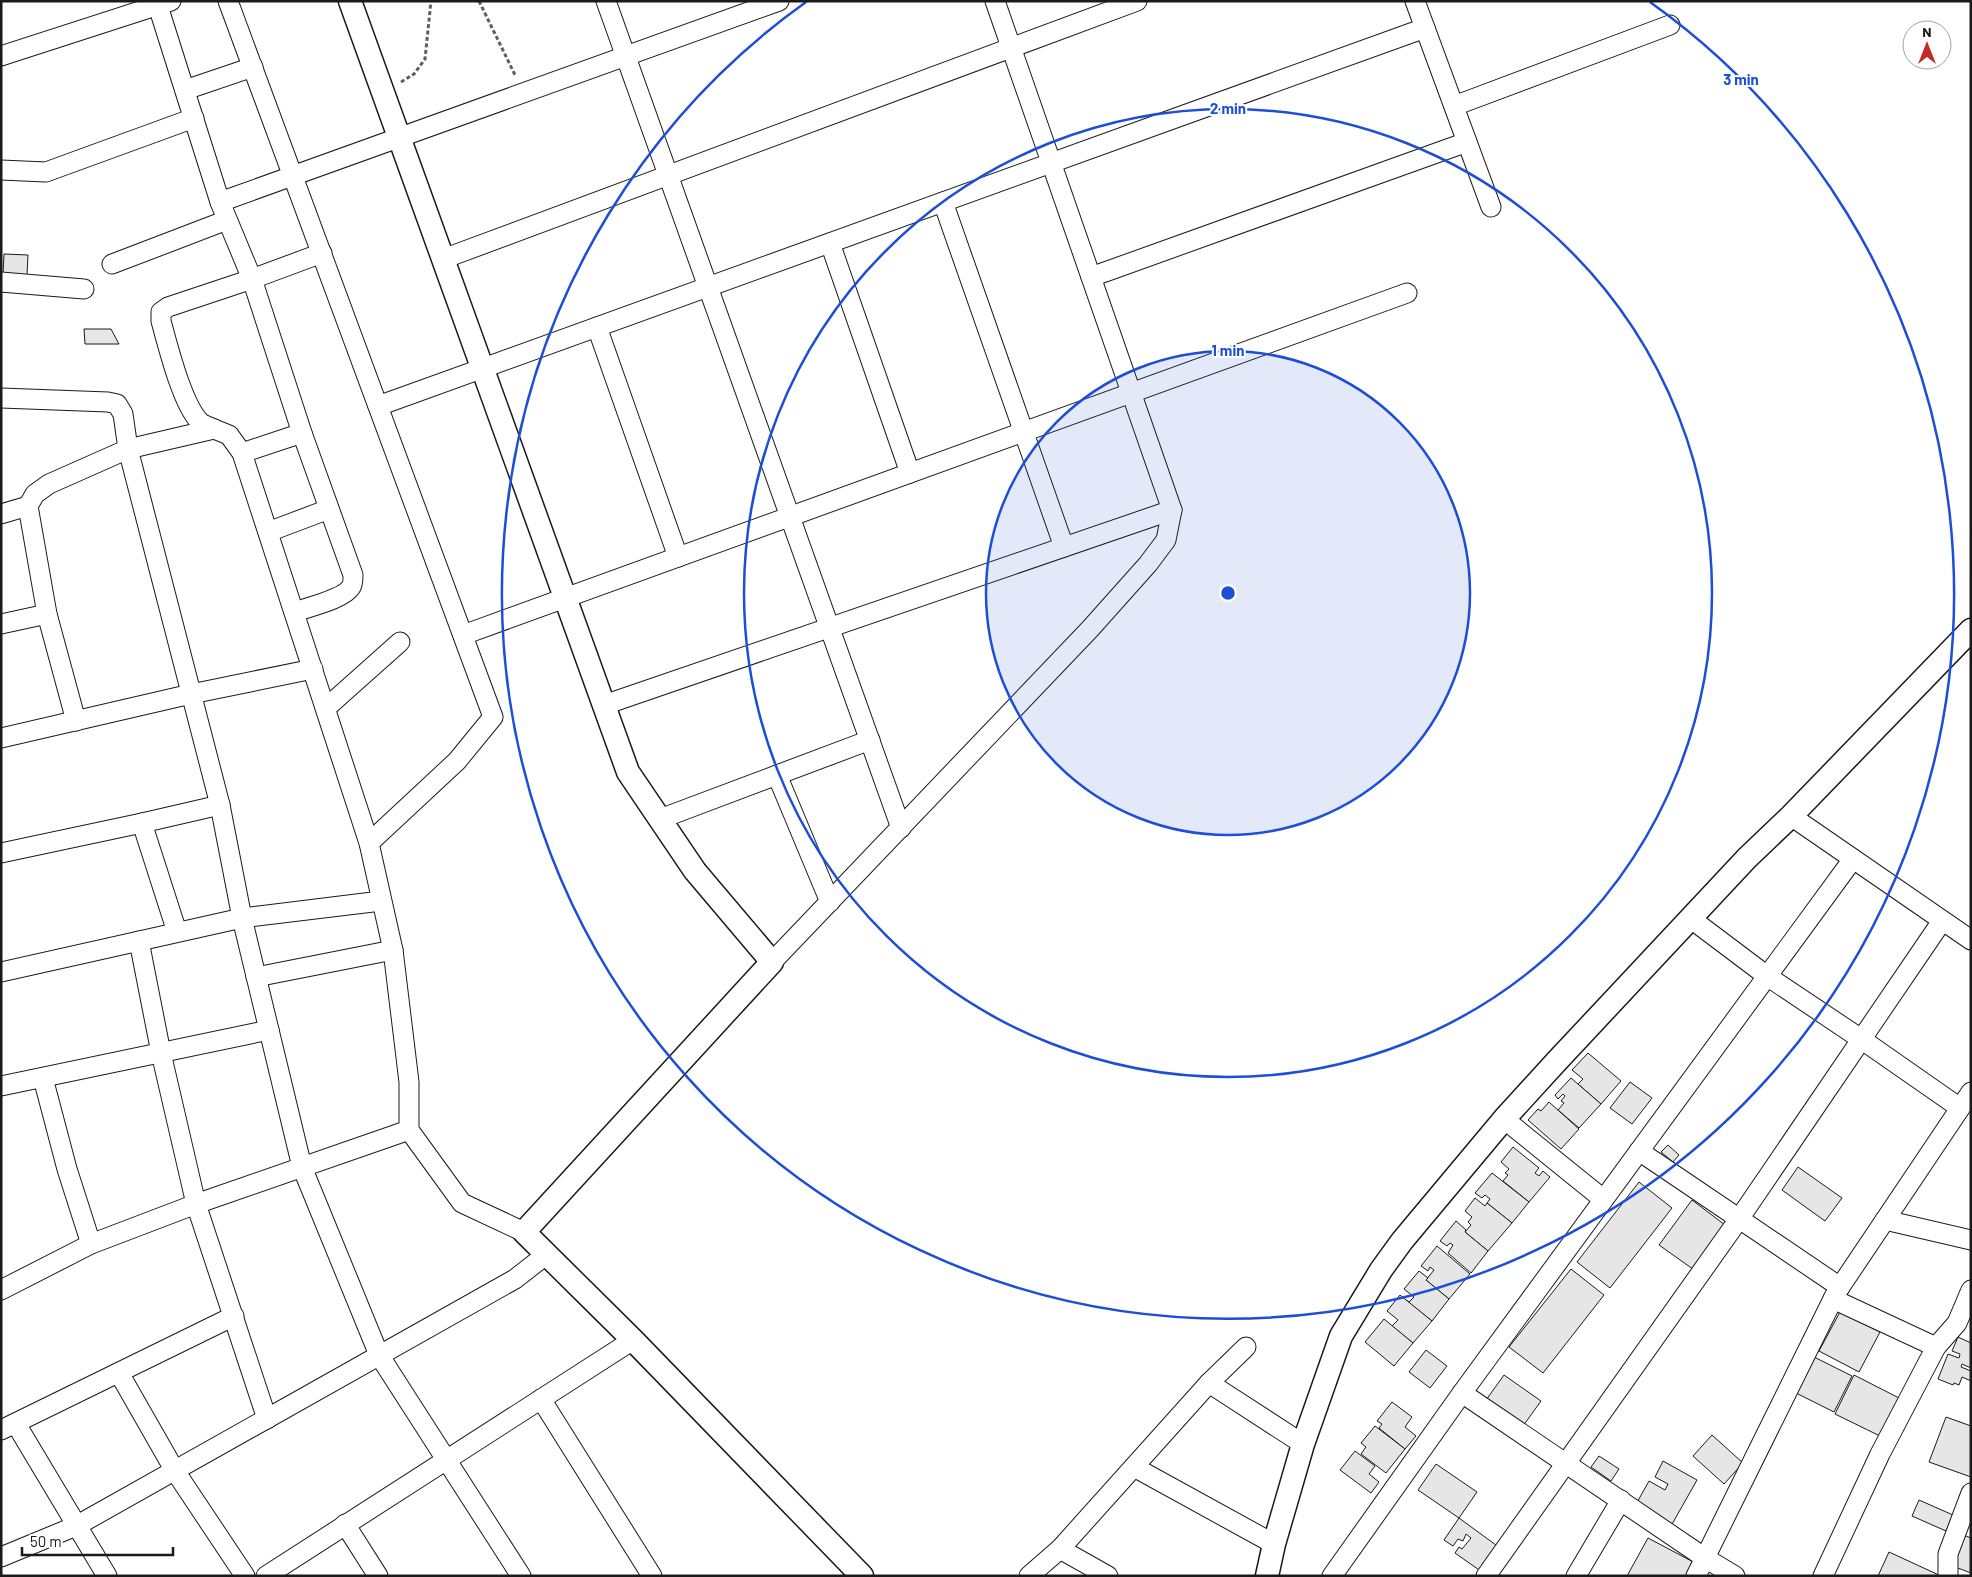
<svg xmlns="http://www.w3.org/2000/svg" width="1972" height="1577" viewBox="0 0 1972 1577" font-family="Barlow,sans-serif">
<rect width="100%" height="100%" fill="#fff"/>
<!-- building -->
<g fill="#e6e6e6" stroke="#1a1a1a">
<path d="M4 254 28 255 27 275 3 274Z"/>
<path d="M84 329H111L119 344H85Z"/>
<path d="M1588 1053 1621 1081 1601 1104 1578 1084 1583 1079 1572 1070Z"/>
<path d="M1571 1078 1601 1104 1579 1128 1558 1110 1564 1103 1561 1101 1565 1096 1563 1094 1558 1099 1555 1095Z"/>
<path d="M1630 1082 1652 1098 1632 1124 1610 1108Z"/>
<path d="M1549 1102 1579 1129 1561 1149 1528 1120 1538 1109 1541 1111Z"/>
<path d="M1668 1145 1679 1155 1673 1162 1661 1152Z"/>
<path d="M1513 1147 1539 1168 1535 1173 1539 1176 1543 1171 1550 1177 1529 1202 1503 1181 1508 1175 1505 1173 1509 1169 1501 1162Z"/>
<path d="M1798 1167 1842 1198 1825 1221 1782 1190Z"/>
<path d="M1492 1173 1529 1202 1512 1223 1487 1203 1490 1199 1485 1195 1482 1198 1475 1193Z"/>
<path d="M1639 1182 1672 1208 1610 1288 1577 1262Z"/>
<path d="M1475 1198 1485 1206 1487 1203 1512 1223 1488 1251 1465 1232 1471 1225 1468 1222 1472 1217 1465 1211Z"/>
<path d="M1692 1200 1729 1228 1697 1272 1659 1245Z"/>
<path d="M1456 1221 1466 1230 1465 1232 1488 1251 1471 1273 1448 1253 1453 1245 1450 1243 1447 1246 1440 1241Z"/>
<path d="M1437 1246 1470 1274 1449 1299 1426 1280 1434 1270 1430 1267 1428 1271 1421 1266Z"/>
<path d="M1571 1269 1604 1295 1543 1373 1509 1347Z"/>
<path d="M1419 1271 1428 1278 1426 1280 1449 1299 1432 1321 1403 1298 1409 1302 1414 1297 1404 1289Z"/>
<path d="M1400 1295 1432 1321 1413 1343 1392 1326 1398 1320 1387 1311Z"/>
<path d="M1840 1312 1880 1332 1859 1372 1819 1351Z"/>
<path d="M1384 1319 1413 1343 1394 1366 1365 1342Z"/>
<path d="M1958 1337 1971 1343V1368L1962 1364 1961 1367 1971 1371V1381L1962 1377 1959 1385 1954 1383 1953 1385 1938 1379 1948 1354 1959 1358 1960 1354 1952 1351Z"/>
<path d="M1426 1350 1447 1366 1430 1388 1409 1372Z"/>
<path d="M1814 1357 1852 1376 1834 1412 1796 1393Z"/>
<path d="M1504 1375 1541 1401 1523 1426 1486 1400Z"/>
<path d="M1854 1375 1899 1398 1880 1436 1835 1414Z"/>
<path d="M1392 1402 1412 1417 1405 1427 1416 1436 1405 1449 1379 1428 1382 1424 1377 1421Z"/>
<path d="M1946 1417 1971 1426V1477L1929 1462Z"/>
<path d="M1375 1426 1405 1449 1386 1473 1361 1454 1366 1447 1361 1443Z"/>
<path d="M1712 1435 1743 1463 1724 1484 1693 1456Z"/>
<path d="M1355 1451 1375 1466 1369 1474 1379 1482 1371 1493 1340 1470Z"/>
<path d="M1599 1456 1619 1469 1611 1481 1591 1467Z"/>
<path d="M1663 1461 1697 1480 1671 1526 1635 1506 1649 1481 1665 1490 1668 1484 1655 1477Z"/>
<path d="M1436 1464 1477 1492 1459 1518 1418 1490Z"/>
<path d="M1919 1500 1953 1515 1946 1531 1912 1516Z"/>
<path d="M1459 1518 1500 1548 1482 1572 1455 1553 1459 1547 1462 1549 1471 1538 1466 1534 1463 1541 1458 1539 1453 1546 1444 1540Z"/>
<path d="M1961 1534 1971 1538V1573L1950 1565Z"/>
<path d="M1648 1538 1699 1565 1693 1576H1627Z"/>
<path d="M1889 1552 1941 1576H1878Z"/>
</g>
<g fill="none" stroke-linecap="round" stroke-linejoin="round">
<!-- minor casing -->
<g stroke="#1a1a1a" stroke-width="21">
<g id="minor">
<path d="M228 1 493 717 457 761 369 843"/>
<path d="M606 1 901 828"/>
<path d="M1415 1 1491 207"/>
<path d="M158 6 220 202 252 279 302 433 353 575C353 580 353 584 351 587 344 599 308 607 295 612"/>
<path d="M1 56 171 1"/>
<path d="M185 90 253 67"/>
<path d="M1454 106 1670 25"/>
<path d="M1 170 46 172 194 118"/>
<path d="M220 202 779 1"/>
<path d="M943 202 1064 547"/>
<path d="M830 243 910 473"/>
<path d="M443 259 1137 1"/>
<path d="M112 264 227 220"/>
<path d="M1091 277 1467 142"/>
<path d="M1 282 84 289"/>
<path d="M597 327 678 557"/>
<path d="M1 398 108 402 117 404 123 414 128 449 220 805 242 918 302 1167 379 1355 521 1576"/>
<path d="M378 406 1425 28"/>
<path d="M214 429C210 427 203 425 200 422 182 404 168 346 161 321V312L168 307 252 279 322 253"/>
<path d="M242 453 302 433"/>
<path d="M28 506 47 614 76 721"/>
<path d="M1 514 28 506 35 494 49 484 128 449 214 429 229 435 242 453 369 843 393 950 409 1082V1130L462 1203 524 1232"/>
<path d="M268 532 329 509"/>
<path d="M1 624 47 614"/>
<path d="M463 635 1407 293"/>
<path d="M604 705 1172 510"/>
<path d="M326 708 400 642"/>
<path d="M1 738 191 694 313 669"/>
<path d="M777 775 830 902"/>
<path d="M1791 816 1971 940"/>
<path d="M660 819 870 740"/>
<path d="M142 823 177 932"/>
<path d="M1 853 142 823 220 805"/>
<path d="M1690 918 1767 976 1861 1039 1960 1108"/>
<path d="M139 941 161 1053 196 1204 267 1419"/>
<path d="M772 962 1090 629 1148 564 1166 540 1172 510 995 1"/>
<path d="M1 972 242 918 381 901"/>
<path d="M256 977 393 950"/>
<path d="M43 1078 67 1169 91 1244"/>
<path d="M1 1086 269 1030"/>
<path d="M1504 1119 1603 1199"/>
<path d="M1639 1151 1840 1287"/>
<path d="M1885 1220 1971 1240"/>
<path d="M1 1290 91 1244 196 1204 409 1130"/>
<path d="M1833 1299 1936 1347"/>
<path d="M119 1373 175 1471 245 1576"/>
<path d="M1209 1383 1303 1444"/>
<path d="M1462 1393 1705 1558 1735 1576"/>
<path d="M541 1399 652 1576"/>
<path d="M16 1424 107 1576"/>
<path d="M1 1430 234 1316"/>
<path d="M1134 1467 1274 1544"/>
<path d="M345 1524 378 1576"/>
<path d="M1060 1549 1108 1576"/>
<path d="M1 1557 76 1526 515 1279 547 1254"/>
<path d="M266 1576 633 1340"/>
<path d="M1029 1576 1060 1549 1209 1383 1246 1347"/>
<path d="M1332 1576 1462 1393 1853 859"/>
<path d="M1486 1576 1739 1219 1942 921"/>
<path d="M1576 1576 1621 1500"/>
<path d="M1696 1576 1836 1293 1971 1092"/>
<path d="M1823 1576 1880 1454 1936 1347 1957 1323 1971 1290"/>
<path d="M1948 1576V1554L1971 1493"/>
</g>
</g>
<!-- tertiary casing -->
<g stroke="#1a1a1a" stroke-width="25">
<g id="tertiary">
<path d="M350 1 628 772 695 871 772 962 524 1232 633 1340 862 1576"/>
<path d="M1267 1576 1274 1544 1303 1444 1341 1336 1381 1270 1402 1241 1504 1119 1556 1062 1747 858 1791 816 1971 630"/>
</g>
</g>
<!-- path -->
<g stroke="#5f5f5f" stroke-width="3" stroke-dasharray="4 2.5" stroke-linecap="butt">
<path d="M479 1 516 77"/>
<path d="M401 82 414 74 425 59 431 1"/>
</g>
<!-- minor -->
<use href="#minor" stroke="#fff" stroke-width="19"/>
<!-- tertiary -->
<use href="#tertiary" stroke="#fff" stroke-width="22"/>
</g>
<!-- distance rings -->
<circle cx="1228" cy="593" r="242" fill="#1d4ed8" fill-opacity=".12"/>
<g fill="none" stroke="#1d4ed8" stroke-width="2.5">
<circle cx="1228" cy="593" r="242"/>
<circle cx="1228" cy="593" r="484"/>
<path d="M1650 2A726 726 0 1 1 806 2"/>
</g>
<circle cx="1228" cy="593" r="8" fill="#1d4ed8" stroke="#fff" stroke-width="2.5"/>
<g font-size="15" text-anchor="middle" font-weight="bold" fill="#1d4ed8" stroke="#fff" stroke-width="4" stroke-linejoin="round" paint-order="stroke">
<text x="1741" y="85">3 min</text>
<text x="1228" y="114">2 min</text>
<text x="1228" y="356">1 min</text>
</g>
<!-- border -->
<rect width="1972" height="1577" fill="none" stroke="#1a1a1a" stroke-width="5"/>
<!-- north arrow -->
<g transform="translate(1927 45)"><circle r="24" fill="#ffffff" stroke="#a3a3a3"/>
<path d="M0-4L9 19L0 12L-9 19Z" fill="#c62828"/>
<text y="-8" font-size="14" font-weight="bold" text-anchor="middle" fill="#1a1a1a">N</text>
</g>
<!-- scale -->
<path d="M22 1547v8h151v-8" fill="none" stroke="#1a1a1a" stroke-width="2.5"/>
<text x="30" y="1547" font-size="15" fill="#1a1a1a" stroke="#ffffff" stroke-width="4" paint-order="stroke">50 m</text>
</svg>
